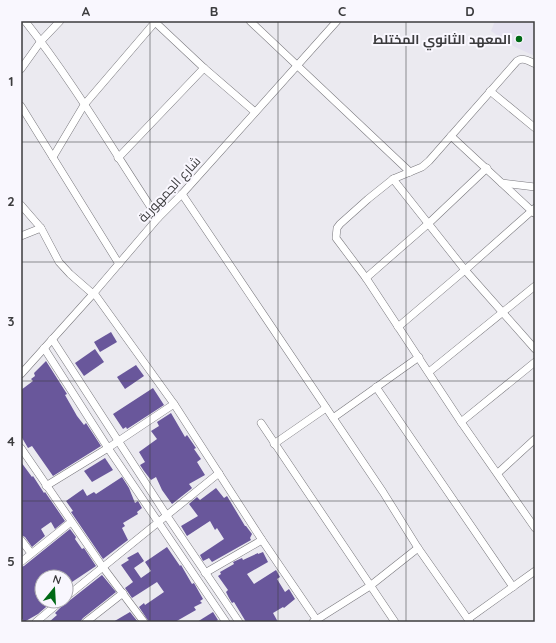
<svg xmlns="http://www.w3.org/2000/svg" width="556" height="643" viewBox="0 0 556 643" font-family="Quicksand,Cairo,sans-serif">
<rect width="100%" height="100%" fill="#ebeaf0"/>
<!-- built -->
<path fill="#e4e1ef" d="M495 21H535V56L515 47 491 31Z"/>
<!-- building -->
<g fill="#69579b">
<path d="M111 332 117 342 100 352 94 342Z"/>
<path d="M95 349 104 362 84 376 75 363Z"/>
<path d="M46 361 67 394 65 395 77 416 84 425 86 423 101 446 53 476 32 446 28 448 21 436V390L33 381 31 379 35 376 34 373Z"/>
<path d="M136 365 144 376 125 389 117 377Z"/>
<path d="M153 388 164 405 127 429 126 427 123 429 113 414Z"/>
<path d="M171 413 185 437 187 435 196 448 194 449 201 459 197 462 205 475 189 484 192 488 191 489 172 504 162 490 156 477 151 480 144 471 140 465 145 462 139 452 157 439 151 431 159 426 157 422Z"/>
<path d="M105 458 113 470 92 482 84 471Z"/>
<path d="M21 462 32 477 33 476 44 493 45 492 65 521 55 529 51 522 41 529 45 536 32 547 25 537 21 535Z"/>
<path d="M122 477 129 488 135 503 138 501 142 508 137 512 138 514 123 523 125 526 122 528 128 540 103 559 71 512 73 511 66 501 83 489 87 496 94 492 96 494Z"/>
<path d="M216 488 224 498 227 496 245 526H246L252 534 250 538 251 540 212 562 209 558 203 561 200 555 224 539 217 528 215 530 210 521 187 536 181 526 198 516 189 504 197 497 200 500Z"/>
<path d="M70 529 76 537 75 539 82 549 84 548 96 566 66 586V577H56L52 571 45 577H42V601H53L38 614 24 622 21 617V567L24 566Z"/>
<path d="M167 547 180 566 181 565 192 584 194 583 203 599 200 601 202 603 194 607 196 610 175 622H149L139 607 144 603 145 605 164 592 157 582 132 598 125 588 133 582 121 565 129 560 127 558 138 552 144 561 134 568 141 578 151 571 145 562Z"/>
<path d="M263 552 268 562 247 574 254 584 276 570 280 577 277 579 285 592 289 589 295 599 284 608 283 607 273 613 278 622H246L234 602 232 603 229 598 226 592 228 590 218 576 221 574 220 572 234 564 233 562 242 558 243 560 258 553V554Z"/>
<path d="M102 575 116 592 83 618 80 622H49L57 615 55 613 66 602 69 601Z"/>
<path d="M130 612 138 622H113Z"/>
<path d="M213 612 218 620 215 622H197Z"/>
</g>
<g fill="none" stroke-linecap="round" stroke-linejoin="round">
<!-- street casing -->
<g stroke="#79787d" stroke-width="8">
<g id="street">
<path d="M25 21C74 83 114 152 158 218"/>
<path d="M250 21 410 172"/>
<path d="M155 22 204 68 255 112"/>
<path d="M535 64C529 61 523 57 517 61L429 161 422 167 393 179 368 199 340 224 337 228 336 238 366 278 461 422 535 528"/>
<path d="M21 69 41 41 60 21"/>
<path d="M490 91 535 128"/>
<path d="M21 106 119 264"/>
<path d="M451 136 534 213"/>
<path d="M53 157 84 105 156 21"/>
<path d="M118 158 204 68"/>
<path d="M393 179 465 270 535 349"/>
<path d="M502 183 535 187"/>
<path d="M182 194 383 492 418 548 470 622"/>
<path d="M21 205 41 228 59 262 70 274 93 294"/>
<path d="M21 236 41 228"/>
<path d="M366 278 429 223 487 168"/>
<path d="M94 293 174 404 262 540 318 622"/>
<path d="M398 327 465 270 535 208"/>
<path d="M52 339 167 516 239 622"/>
<path d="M44 348 108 448 226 622"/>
<path d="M429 372 535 286"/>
<path d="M21 374 93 294 158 218 182 194 337 21"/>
<path d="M376 387 513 587"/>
<path d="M333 418 419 357"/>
<path d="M461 422 535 362"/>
<path d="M261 423 395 622"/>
<path d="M274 444 326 408"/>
<path d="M21 448 102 566 144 622"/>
<path d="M498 473 535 439"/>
<path d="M46 486 108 448 174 404"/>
<path d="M21 540 31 553"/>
<path d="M21 562 71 522"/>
<path d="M205 573 262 540"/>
<path d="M66 597 219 473"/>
<path d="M468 619 535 571"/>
<path d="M36 622 61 601"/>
<path d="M86 622 123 593"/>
<path d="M313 622 370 586 418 548"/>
</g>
</g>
<!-- street -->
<use href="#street" stroke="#fff" stroke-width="7"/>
</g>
<!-- grid -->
<path fill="none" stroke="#3c3c3e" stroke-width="1" stroke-opacity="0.55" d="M150 21V622M278 21V622M406 21V622M21 142H535M21 262H535M21 381H535M21 501H535"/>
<!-- markers -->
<circle fill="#006915" stroke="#f9f7fe" stroke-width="1.5" cx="519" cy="39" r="4"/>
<g text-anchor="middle" stroke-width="4" stroke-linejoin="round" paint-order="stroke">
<!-- poi labels -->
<g font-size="13" font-weight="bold" fill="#3c3c3e" stroke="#f9f7fe" text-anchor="end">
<text x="511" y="44">المعهد الثانوي المختلط</text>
</g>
<!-- street labels -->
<g font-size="13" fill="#3c3c3e" stroke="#f9f7fe">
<text transform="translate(169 189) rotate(-47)" y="5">شارع الجمهورية</text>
</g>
</g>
<!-- border -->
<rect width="556" height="643" fill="none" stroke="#f9f7fe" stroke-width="44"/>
<!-- north arrow -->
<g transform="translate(54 589) rotate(18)"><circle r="19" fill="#f9f7fe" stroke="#adacb1"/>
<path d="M0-3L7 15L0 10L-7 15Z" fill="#006915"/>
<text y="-6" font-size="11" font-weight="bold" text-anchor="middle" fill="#3c3c3e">N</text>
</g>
<rect x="22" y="22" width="512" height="599" fill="none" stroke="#3c3c3e" stroke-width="1.5"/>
<g font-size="13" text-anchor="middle" font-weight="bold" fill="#3c3c3e">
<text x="86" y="16">A</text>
<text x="214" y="16">B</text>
<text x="342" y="16">C</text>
<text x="470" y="16">D</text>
<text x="11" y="86">1</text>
<text x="11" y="206">2</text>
<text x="11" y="326">3</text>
<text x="11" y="446">4</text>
<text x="11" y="566">5</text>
</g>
</svg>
